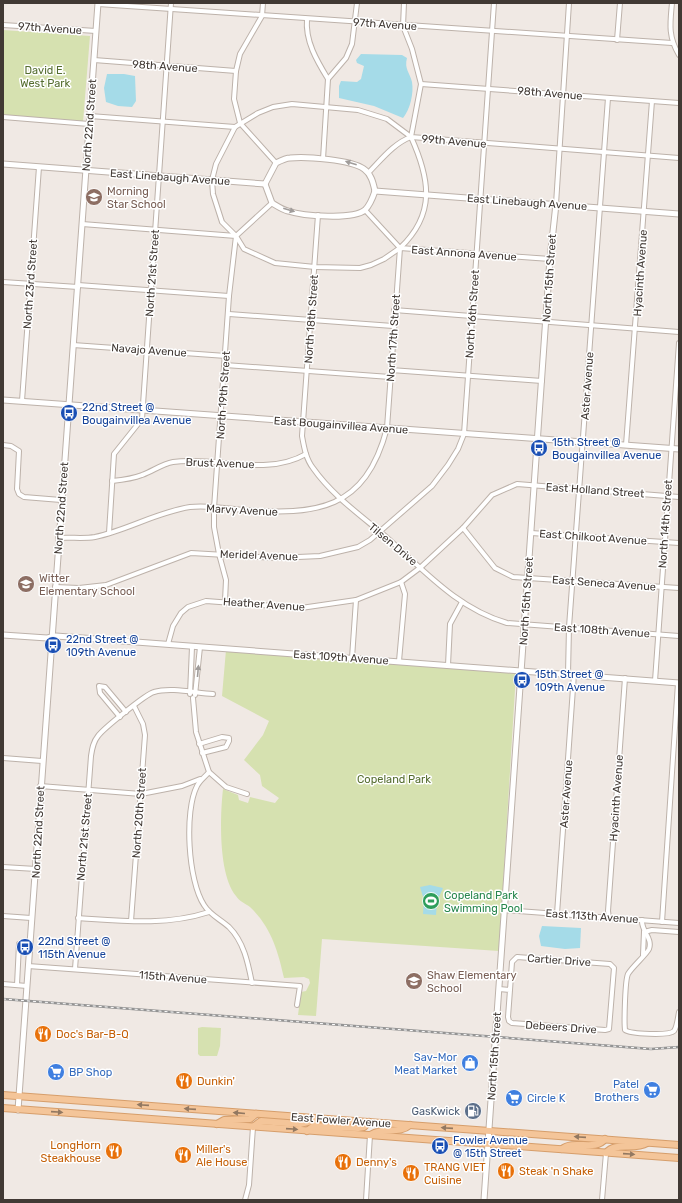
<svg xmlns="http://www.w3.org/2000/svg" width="682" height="1203" viewBox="0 0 682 1203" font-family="Rubik,sans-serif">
<rect width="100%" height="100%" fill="#f0e9e4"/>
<!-- green -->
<g fill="#d6e1b0">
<path d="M3 30 90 36 83 122 3 116Z"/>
<path d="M226 650 516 673 499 951 322 939 316 1016 298 1015 301 992 306 991 310 983 309 979 304 977 284 978C278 951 271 927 250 907 246 904 239 901 236 896 218 874 220 816 223 789L238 795 239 800 248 803 250 797 275 803 279 798 262 786 260 775 244 760 263 735 269 721 222 696Z"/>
<path d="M202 1027 221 1028 220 1046 217 1056H200L198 1054V1028Z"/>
</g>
<!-- water -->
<g fill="#a5dbe8">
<path d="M361 54 402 55 407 58C404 69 410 73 412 82 414 93 410 110 403 118L374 106 339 98V86L341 81 357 82 361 79 364 66 357 63 356 60Z"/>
<path d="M107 74H124L135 76 136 101 132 107 118 106 106 102 104 88Z"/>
<path d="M430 885 443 888 437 901 436 915 423 914 424 900 420 887Z"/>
<path d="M542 926 581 928 580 948 565 949 541 946 539 936Z"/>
</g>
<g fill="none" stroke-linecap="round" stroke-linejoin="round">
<!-- minor casing -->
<g stroke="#bdb2aa" stroke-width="6">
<g id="minor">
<path d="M263 3 262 16 240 54 236 71 234 99 240 123 276 163"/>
<path d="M404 3 403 26 412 49 421 84 411 137"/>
<path d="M672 3C670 24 668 36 679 55"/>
<path d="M98 4 672 43"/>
<path d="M307 19C305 41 317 61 328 79"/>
<path d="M3 25 96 31"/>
<path d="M617 40 620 3"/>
<path d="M94 60 236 71"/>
<path d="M421 84 679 103"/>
<path d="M90 116 235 127"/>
<path d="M3 117 89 124"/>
<path d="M323 159 328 79 346 58 352 44 357 3"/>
<path d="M368 173C381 160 394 143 411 137"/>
<path d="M556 204 569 3"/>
<path d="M365 210 400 248"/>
<path d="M318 215 302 436C304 447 306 459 313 468 332 495 359 514 384 535 423 569 456 608 507 623L679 636"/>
<path d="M82 224 236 236 244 249 275 263 315 267 360 268 371 265 384 259 400 248 550 259"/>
<path d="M236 236 222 222 213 194 212 180 216 164 235 127 258 113 273 107 292 104 358 110 387 119 411 137 679 158"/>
<path d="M3 282 78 287"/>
<path d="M78 285 229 296"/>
<path d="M394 310 679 332"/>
<path d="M229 314 393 326"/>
<path d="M73 345 226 356"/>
<path d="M225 365 390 377"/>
<path d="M391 370 542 381"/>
<path d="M22 401 39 167"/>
<path d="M3 445 11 446 19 451 17 489 19 494 24 497 61 500"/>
<path d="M626 445 652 101"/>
<path d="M112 481C122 480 132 479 142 475 153 471 162 464 173 462 217 456 266 477 306 454"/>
<path d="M463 528 495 568 513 577 679 588"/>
<path d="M109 533 114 454 142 419 171 3"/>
<path d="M531 533 679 543"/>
<path d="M58 538C71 537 83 539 95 537 128 530 157 512 190 507 207 505 225 508 242 510 317 515 365 511 387 428L400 248C436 214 430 179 411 137"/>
<path d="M55 587 79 588 106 585 191 553 276 558 320 556 358 547 370 540 432 486 448 465 458 449 464 434 494 3"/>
<path d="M225 601 226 580 219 554 214 527V508L229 296 236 236 272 203"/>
<path d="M168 644 173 626 181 613 188 607 206 601 301 608 356 600 401 582 421 567 463 528 492 495 517 484 679 497"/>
<path d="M352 658 356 600"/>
<path d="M399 661 405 594 401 582"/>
<path d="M448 665 450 624 462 602"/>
<path d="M568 674 569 627 608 98"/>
<path d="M655 681 679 343"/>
<path d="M190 694 192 647"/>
<path d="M195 695 200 647"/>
<path d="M193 698 196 732 209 772C205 777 200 780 197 786 184 811 188 881 204 905 210 915 220 919 229 927 244 942 248 963 252 983"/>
<path d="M120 717 100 693 99 686 105 687 126 712"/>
<path d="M199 744 222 737 229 738V741L226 747 202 753"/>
<path d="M3 758 42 761"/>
<path d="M209 772 226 787 247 794"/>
<path d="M40 786 141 794 182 786 200 779"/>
<path d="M3 867 36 869"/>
<path d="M504 910 679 923"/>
<path d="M557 914 574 674"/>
<path d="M3 916 31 918"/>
<path d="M78 918C123 921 166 926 209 912"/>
<path d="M609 918 608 911 625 678"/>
<path d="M642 920C641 931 653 938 649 949 647 954 632 967 628 974 625 980 624 1022 625 1030 630 1034 669 1036 674 1031 677 1027 678 1017 679 1012"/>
<path d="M131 921 145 735 143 724 134 706"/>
<path d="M662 922 678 683"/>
<path d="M644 932 652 930 679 932"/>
<path d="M643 955 644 932"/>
<path d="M28 966 300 986 297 1005"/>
<path d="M75 969 91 756C92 749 93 742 98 736 103 729 146 694 154 692 171 687 195 693 213 694"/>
<path d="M3 984 27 986"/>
<path d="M17 985 19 944"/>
<path d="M499 989 510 990 508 1017 509 1021 512 1023 605 1030 609 1029 614 968 610 964 517 957 512 962 510 990"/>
<path d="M245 1200 249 1185 253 1127"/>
<path d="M366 1200 370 1135"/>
<path d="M602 1200 606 1153"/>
</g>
</g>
<!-- tertiary casing -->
<g stroke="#bdb2aa" stroke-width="7">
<g id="tertiary">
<path d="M3 164 265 184"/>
<path d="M265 184 276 163C280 161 286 158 290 158 305 156 352 160 364 169 371 174 373 182 375 191"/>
<path d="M265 184 272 203C277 206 283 210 288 211 303 216 353 220 365 210 370 205 373 197 375 191"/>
<path d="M375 191 679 214"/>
<path d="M3 400 679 449"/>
<path d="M3 635 47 638 56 636 679 683"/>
<path d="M18 1110 98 3"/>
<path d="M484 1200 550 259 556 204"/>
</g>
</g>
<!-- primary casing -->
<g stroke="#d69e6b" stroke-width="8">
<g id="primary">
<path d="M3 1095 679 1145"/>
<path d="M3 1108 679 1158"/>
<path d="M217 1124 224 1120 250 1119 256 1114"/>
<path d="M253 1127 261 1121 300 1124 319 1119"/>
<path d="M307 1131 314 1126 358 1128 364 1127 369 1122"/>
<path d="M370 1135C384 1126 398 1135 410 1125"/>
<path d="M562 1149C574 1139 595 1152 605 1139"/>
<path d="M606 1153C616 1141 634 1151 647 1143"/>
</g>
</g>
<!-- minor -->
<use href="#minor" stroke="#fff" stroke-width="4"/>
<!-- tertiary -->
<use href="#tertiary" stroke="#fff" stroke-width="5"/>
<!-- primary -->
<use href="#primary" stroke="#f4c599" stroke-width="6"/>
<!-- rail casing -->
<g stroke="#939393" stroke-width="2.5">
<path id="rail" d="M3 999 651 1049 679 1047"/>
</g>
<!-- rail -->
<use href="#rail" stroke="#fff" stroke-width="1" stroke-dasharray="3" stroke-linecap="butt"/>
</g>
<!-- one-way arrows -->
<defs><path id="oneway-solid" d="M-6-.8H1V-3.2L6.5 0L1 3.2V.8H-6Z"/></defs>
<g fill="#a09c9a">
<use href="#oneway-solid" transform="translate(351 163) rotate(-162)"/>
<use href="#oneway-solid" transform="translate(289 210) rotate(16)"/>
<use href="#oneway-solid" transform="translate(198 671) rotate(-85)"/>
</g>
<g fill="#927861">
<use href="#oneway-solid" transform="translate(143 1105) rotate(-176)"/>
<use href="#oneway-solid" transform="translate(190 1109) rotate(-176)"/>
<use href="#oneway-solid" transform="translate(57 1112) rotate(4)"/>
<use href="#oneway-solid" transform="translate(239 1113) rotate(-175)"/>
<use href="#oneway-solid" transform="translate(447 1128) rotate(-176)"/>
<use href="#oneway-solid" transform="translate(292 1129) rotate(4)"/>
<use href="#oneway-solid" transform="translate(580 1137) rotate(-176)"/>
<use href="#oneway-solid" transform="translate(629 1154) rotate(4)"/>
</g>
<!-- icons -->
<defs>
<g id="school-disc" transform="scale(0.9)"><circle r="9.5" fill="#8d6e63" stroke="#fff"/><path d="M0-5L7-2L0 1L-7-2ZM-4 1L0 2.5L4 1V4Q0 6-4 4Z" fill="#fff"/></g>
<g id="bus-disc" transform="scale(0.9)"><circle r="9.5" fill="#1a4fb4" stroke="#fff"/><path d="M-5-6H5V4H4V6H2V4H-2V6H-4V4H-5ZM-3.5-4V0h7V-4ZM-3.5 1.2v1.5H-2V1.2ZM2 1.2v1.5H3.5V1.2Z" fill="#fff"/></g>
<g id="stadium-disc" transform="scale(0.9)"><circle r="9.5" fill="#2e9e5b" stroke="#fff"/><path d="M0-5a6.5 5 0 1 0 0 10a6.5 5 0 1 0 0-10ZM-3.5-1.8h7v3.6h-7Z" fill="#fff"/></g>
<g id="restaurant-disc" transform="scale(0.9)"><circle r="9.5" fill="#e8710a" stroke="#fff"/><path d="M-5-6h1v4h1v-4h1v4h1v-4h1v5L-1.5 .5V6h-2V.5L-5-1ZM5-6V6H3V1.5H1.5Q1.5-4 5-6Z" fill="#fff"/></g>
<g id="shop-disc" transform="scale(0.9)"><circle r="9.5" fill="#3f7fe0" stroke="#fff"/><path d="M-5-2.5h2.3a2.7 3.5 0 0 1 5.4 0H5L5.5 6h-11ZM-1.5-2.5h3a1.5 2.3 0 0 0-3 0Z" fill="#fff"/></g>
<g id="supermarket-disc" transform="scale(0.9)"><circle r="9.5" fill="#3f7fe0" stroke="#fff"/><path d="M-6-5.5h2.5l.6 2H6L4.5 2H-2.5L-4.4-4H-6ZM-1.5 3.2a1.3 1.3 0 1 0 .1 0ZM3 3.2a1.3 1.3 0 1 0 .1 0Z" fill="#fff"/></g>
<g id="fuel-disc" transform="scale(0.9)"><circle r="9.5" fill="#5c6f8a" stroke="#fff"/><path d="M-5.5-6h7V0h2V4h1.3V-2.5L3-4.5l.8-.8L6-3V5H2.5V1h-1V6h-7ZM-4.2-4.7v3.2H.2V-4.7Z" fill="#fff"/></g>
</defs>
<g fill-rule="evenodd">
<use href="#school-disc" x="94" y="197"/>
<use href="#bus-disc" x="69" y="413"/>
<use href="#bus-disc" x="539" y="448"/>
<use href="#school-disc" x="26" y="584"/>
<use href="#bus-disc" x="53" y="645"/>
<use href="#bus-disc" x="522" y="680"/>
<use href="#stadium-disc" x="431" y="901"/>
<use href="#bus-disc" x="25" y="947"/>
<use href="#school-disc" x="414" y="981"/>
<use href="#restaurant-disc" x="43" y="1034"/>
<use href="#shop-disc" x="470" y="1063"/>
<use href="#supermarket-disc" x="56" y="1072"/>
<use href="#restaurant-disc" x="184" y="1081"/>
<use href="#supermarket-disc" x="652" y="1090"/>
<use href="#supermarket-disc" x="514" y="1098"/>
<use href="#fuel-disc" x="473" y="1111"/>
<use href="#bus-disc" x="440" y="1146"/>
<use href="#restaurant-disc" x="114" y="1151"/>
<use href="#restaurant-disc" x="183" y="1155"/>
<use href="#restaurant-disc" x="343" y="1162"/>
<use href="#restaurant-disc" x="506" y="1171"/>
<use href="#restaurant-disc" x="411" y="1173"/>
</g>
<g text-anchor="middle" stroke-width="3" stroke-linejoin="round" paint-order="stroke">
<!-- street labels -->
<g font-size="11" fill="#413934" stroke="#fff">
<text transform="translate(385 24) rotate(4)" y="4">97th Avenue</text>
<text transform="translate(50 28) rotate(4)" y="4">97th Avenue</text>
<text transform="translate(165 66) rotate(4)" y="4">98th Avenue</text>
<text transform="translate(550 93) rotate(5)" y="4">98th Avenue</text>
<text transform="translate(89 125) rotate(-86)" y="4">North 22nd Street</text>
<text transform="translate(454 141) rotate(5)" y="4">99th Avenue</text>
<text transform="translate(170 177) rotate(4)" y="4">East Linebaugh Avenue</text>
<text transform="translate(527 202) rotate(4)" y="4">East Linebaugh Avenue</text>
<text transform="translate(464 253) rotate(4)" y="4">East Annona Avenue</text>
<text transform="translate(152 273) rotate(-86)" y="4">North 21st Street</text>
<text transform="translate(640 273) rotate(-86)" y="4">Hyacinth Avenue</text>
<text transform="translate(549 278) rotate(-86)" y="4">North 15th Street</text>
<text transform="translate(30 284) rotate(-86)" y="4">North 23rd Street</text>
<text transform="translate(472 314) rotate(-86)" y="4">North 16th Street</text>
<text transform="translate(311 319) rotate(-86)" y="4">North 18th Street</text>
<text transform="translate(393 338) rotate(-86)" y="4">North 17th Street</text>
<text transform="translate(149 350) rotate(4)" y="4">Navajo Avenue</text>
<text transform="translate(587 386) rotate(-86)" y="4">Aster Avenue</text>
<text transform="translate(223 395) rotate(-86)" y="4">North 19th Street</text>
<text transform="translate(341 425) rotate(4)" y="4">East Bougainvillea Avenue</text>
<text transform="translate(220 463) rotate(2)" y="4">Brust Avenue</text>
<text transform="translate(595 490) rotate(4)" y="4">East Holland Street</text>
<text transform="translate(61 508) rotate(-86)" y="4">North 22nd Street</text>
<text transform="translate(242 510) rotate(3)" y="4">Marvy Avenue</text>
<text transform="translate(665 524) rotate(-86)" y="4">North 14th Street</text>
<text transform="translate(593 537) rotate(4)" y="4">East Chilkoot Avenue</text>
<text transform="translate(393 544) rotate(40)" y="4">Tilsen Drive</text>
<text transform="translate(259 555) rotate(2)" y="4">Meridel Avenue</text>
<text transform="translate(604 583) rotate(4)" y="4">East Seneca Avenue</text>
<text transform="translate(526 601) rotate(-86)" y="4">North 15th Street</text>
<text transform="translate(264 604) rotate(4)" y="4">Heather Avenue</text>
<text transform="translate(602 630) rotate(4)" y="4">East 108th Avenue</text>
<text transform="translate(341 657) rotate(4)" y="4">East 109th Avenue</text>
<text transform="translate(566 794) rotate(-86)" y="4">Aster Avenue</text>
<text transform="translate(616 798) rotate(-86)" y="4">Hyacinth Avenue</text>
<text transform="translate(139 813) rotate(-86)" y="4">North 20th Street</text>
<text transform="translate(38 832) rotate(-87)" y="4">North 22nd Street</text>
<text transform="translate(84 837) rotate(-85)" y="4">North 21st Street</text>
<text transform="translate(592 916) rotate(4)" y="4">East 113th Avenue</text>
<text transform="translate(559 960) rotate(4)" y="4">Cartier Drive</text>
<text transform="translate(173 977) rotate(4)" y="4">115th Avenue</text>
<text transform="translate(561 1027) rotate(4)" y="4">Debeers Drive</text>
<text transform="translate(494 1056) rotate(-86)" y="4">North 15th Street</text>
<text transform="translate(341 1120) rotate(4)" y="4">East Fowler Avenue</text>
</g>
<!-- park labels -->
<g font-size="11" fill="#546c2e" stroke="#fff">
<text x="45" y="74">David E.<tspan x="45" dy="13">West Park</tspan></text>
<text x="394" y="783">Copeland Park</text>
</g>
<!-- education labels -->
<g font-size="11" fill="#785e54" stroke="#fff" text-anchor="start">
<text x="107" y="195">Morning<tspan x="107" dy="13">Star School</tspan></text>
<text x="39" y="582">Witter<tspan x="39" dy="13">Elementary School</tspan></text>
<text x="427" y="979">Shaw Elementary<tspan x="427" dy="13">School</tspan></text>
</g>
<!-- transit labels -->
<g font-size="11" fill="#164399" stroke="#fff" text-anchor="start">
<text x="82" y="411">22nd Street @<tspan x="82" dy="13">Bougainvillea Avenue</tspan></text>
<text x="552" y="446">15th Street @<tspan x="552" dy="13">Bougainvillea Avenue</tspan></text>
<text x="66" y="643">22nd Street @<tspan x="66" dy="13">109th Avenue</tspan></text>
<text x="535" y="678">15th Street @<tspan x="535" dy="13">109th Avenue</tspan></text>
<text x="38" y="945">22nd Street @<tspan x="38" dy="13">115th Avenue</tspan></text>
<text x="453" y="1144">Fowler Avenue<tspan x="453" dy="13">@ 15th Street</tspan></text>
</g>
<!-- leisure labels -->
<g font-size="11" fill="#27864d" stroke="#fff" text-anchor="start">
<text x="444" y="899">Copeland Park<tspan x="444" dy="13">Swimming Pool</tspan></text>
</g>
<!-- food labels -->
<g font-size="11" fill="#c56008" stroke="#fff" text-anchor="start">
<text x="56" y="1038">Doc's Bar-B-Q</text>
<text x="197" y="1085">Dunkin'</text>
<text x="101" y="1149" text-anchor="end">LongHorn<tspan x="101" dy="13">Steakhouse</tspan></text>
<text x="196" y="1153">Miller's<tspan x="196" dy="13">Ale House</tspan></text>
<text x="356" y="1166">Denny's</text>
<text x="424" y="1171">TRANG VIET<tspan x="424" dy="13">Cuisine</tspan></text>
<text x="519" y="1175">Steak 'n Shake</text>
</g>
<!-- shop labels -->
<g font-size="11" fill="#366cbe" stroke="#fff" text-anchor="end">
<text x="457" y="1061">Sav-Mor<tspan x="457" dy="13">Meat Market</tspan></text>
<text x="69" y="1076" text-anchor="start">BP Shop</text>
<text x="639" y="1088">Patel<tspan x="639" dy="13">Brothers</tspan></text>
<text x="527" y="1102" text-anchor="start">Circle K</text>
</g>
<!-- service labels -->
<g font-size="11" fill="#4e5e75" stroke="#fff" text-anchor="end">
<text x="460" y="1115">GasKwick</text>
</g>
</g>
<!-- border -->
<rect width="682" height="1203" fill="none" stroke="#413934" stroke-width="8"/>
</svg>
